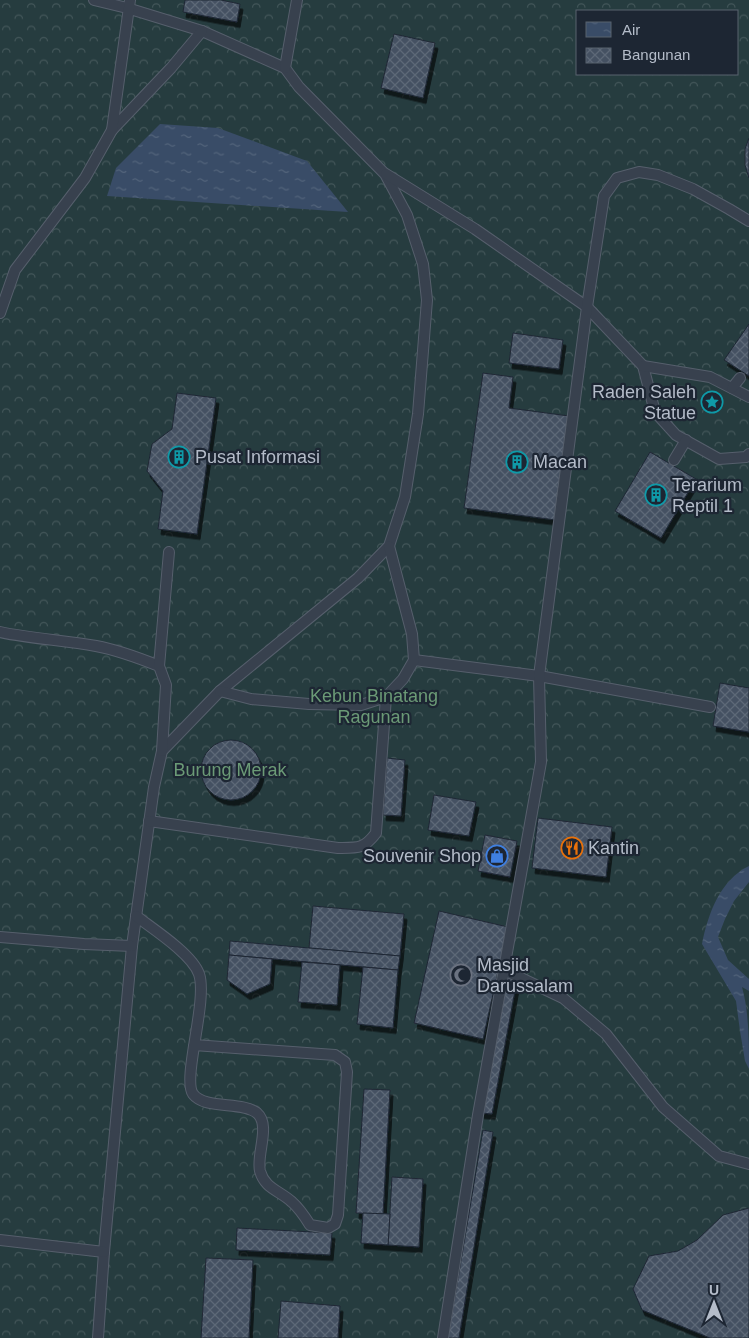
<svg xmlns="http://www.w3.org/2000/svg" width="749" height="1338" viewBox="0 0 749 1338" font-family="Helvetica,sans-serif">
<defs>
<pattern id="forest-crowns" width="20" height="18" patternUnits="userSpaceOnUse" patternTransform="scale(1.25)"><rect width="20" height="18" fill="#263c3f"/><path d="M2 6a3 3 0 1 1 6 0M12 15a3 3 0 1 1 6 0" fill="none" stroke="#435659"/></pattern>
<pattern id="water-ripples" width="26" height="14" patternUnits="userSpaceOnUse" patternTransform="scale(1.25)"><rect width="26" height="14" fill="#394c67"/><path d="M2 4q2-2 4 0t4 0M15 11q2-2 4 0t4 0" fill="none" stroke="#53647b"/></pattern>
<pattern id="building-cross-hatch" width="8" height="8" patternUnits="userSpaceOnUse" patternTransform="scale(1.25)"><rect width="8" height="8" fill="#455162"/><path d="M0 0l8 8M0 8l8-8" fill="none" stroke="#5d6877"/></pattern>
<filter id="shadow"><feDropShadow dx="3" dy="5.5" stdDeviation="0" flood-color="#0009"/></filter>
</defs>
<rect width="100%" height="100%" fill="#242f3e"/>
<!-- forest -->
<path fill="url(#forest-crowns)" fill-rule="evenodd" d="M0 0H749V1338H0ZM578 11H738V74H578Z"/>
<!-- water -->
<g fill="url(#water-ripples)">
<path d="M160 124 218 128 307 161 348 212 107 196 116 168Z"/>
<path d="M749 866V882L734 901 725 919 718 937 728 960 749 979V991L742 987C749 1012 749 1042 749 1069L745 1061 740 1031 736 1001 702 944C708 914 720 880 749 866Z"/>
</g>
<!-- building -->
<g fill="url(#building-cross-hatch)" stroke="#1f2835" filter="url(#shadow)">
<path d="M185 0H221L240 4 237 22 183 12Z"/>
<path d="M394 34 435 43 423 98 381 88Z"/>
<path d="M749 138V178L745 165V149Z"/>
<path d="M749 324V376L724 360Z"/>
<path d="M513 333 563 340 559 369 509 363Z"/>
<path d="M483 373 513 377 509 408 569 416 556 520 464 508Z"/>
<path d="M177 393 216 398 197 534 158 529 163 491 147 471 152 444 172 429Z"/>
<path d="M650 452 696 479 661 538 615 511Z"/>
<path d="M720 683 749 688V732L713 726Z"/>
<circle cx="231" cy="770" r="30"/>
<path d="M387 758 405 760 401 816 383 815Z"/>
<path d="M434 795 476 802 469 836 428 830Z"/>
<path d="M538 818 612 827 606 877 532 868Z"/>
<path d="M485 835 517 841 510 877 478 871Z"/>
<path d="M313 906 404 914 400 956 309 948Z"/>
<path d="M439 911 508 927 483 1039 414 1023Z"/>
<path d="M230 941 400 956 398 970 229 955Z"/>
<path d="M229 955 272 959 270 984 247 994 227 980Z"/>
<path d="M302 962 340 965 337 1005 298 1002Z"/>
<path d="M363 967 398 970 393 1028 357 1024Z"/>
<path d="M506 979 517 980 492 1114 481 1113Z"/>
<path d="M364 1089 390 1090 383 1214 356 1213Z"/>
<path d="M483 1130 493 1132 459 1338H448Z"/>
<path d="M392 1177 423 1179 419 1247 388 1245Z"/>
<path d="M749 1208V1338H710L642 1310 633 1289 649 1256 678 1251 697 1240 723 1215Z"/>
<path d="M363 1213 390 1214 388 1245 361 1243Z"/>
<path d="M237 1228 332 1233 330 1255 236 1250Z"/>
<path d="M206 1258 253 1260 249 1338H201Z"/>
<path d="M281 1301 340 1306 338 1338H278Z"/>
</g>
<g fill="none" stroke-linecap="round" stroke-linejoin="round">
<!-- service casing -->
<g stroke="#565f6c" stroke-width="12">
<g id="service">
<path d="M94 0 127 8 202 31 285 68 299 87 385 174 407 215 423 264 427 300 418 414 405 497 389 546 358 578 220 691 162 751 154 787 132 946 104 1252 98 1338"/>
<path d="M285 68 297 0"/>
<path d="M112 130 171 68 202 31"/>
<path d="M386 174 475 229 587 307 643 366 655 412 676 435 719 459 746 457 749 454"/>
<path d="M0 313 15 270 85 178 112 130 130 0"/>
<path d="M643 366 710 377 749 397"/>
<path d="M732 388 740 378"/>
<path d="M674 460 686 440"/>
<path d="M0 632C32 639 64 640 96 646 118 650 139 658 159 666L166 685 162 751"/>
<path d="M414 660 539 676 710 707"/>
<path d="M159 666 169 552"/>
<path d="M220 691 251 699 309 704 361 705 386 697 403 679 414 660 412 634 389 546"/>
<path d="M149 821 338 848C358 848 364 849 376 833L386 697"/>
<path d="M136 916C153 929 192 954 199 974 208 1000 182 1079 193 1094 205 1110 242 1101 257 1113 271 1125 256 1155 260 1171 265 1189 279 1190 292 1202 299 1208 305 1217 310 1225L328 1228 335 1224 338 1215 347 1072 345 1062 335 1055 194 1045"/>
<path d="M0 937 84 944 132 946"/>
<path d="M504 970 563 998 606 1034 663 1107 719 1156 749 1164"/>
<path d="M0 1240 104 1252"/>
<path d="M443 1338 478 1115 541 762 539 676 587 307 604 196 617 178 639 172 658 175 693 189 729 209 749 221"/>
</g>
</g>
<!-- service -->
<use href="#service" stroke="#38414e" stroke-width="10"/>
</g>
<!-- icons -->
<defs>
<g id="sight-ring" transform="scale(1.125)"><circle r="9.5" fill="#1d2633" stroke="#0f9aa8" stroke-width="1.5"/><path d="M0-6L1.8-2.2L6-1.7L2.9 1.2L3.7 5.4L0 3.3L-3.7 5.4L-2.9 1.2L-6-1.7L-1.8-2.2Z" fill="#0f9aa8"/></g>
<g id="building-ring" transform="scale(1.125)"><circle r="9.5" fill="#1d2633" stroke="#0f9aa8" stroke-width="1.5"/><path d="M-4-6H4V6H1V3H-1V6H-4ZM-2.5-4.3h1.7v1.8h-1.7ZM.8-4.3h1.7v1.8H.8ZM-2.5-1h1.7V.8h-1.7ZM.8-1h1.7V.8H.8Z" fill="#0f9aa8"/></g>
<g id="restaurant-ring" transform="scale(1.125)"><circle r="9.5" fill="#1d2633" stroke="#e8710a" stroke-width="1.5"/><path d="M-5-6h1v4h1v-4h1v4h1v-4h1v5L-1.5 .5V6h-2V.5L-5-1ZM5-6V6H3V1.5H1.5Q1.5-4 5-6Z" fill="#e8710a"/></g>
<g id="shop-ring" transform="scale(1.125)"><circle r="9.5" fill="#1d2633" stroke="#3f7fe0" stroke-width="1.5"/><path d="M-5-2.5h2.3a2.7 3.5 0 0 1 5.4 0H5L5.5 6h-11ZM-1.5-2.5h3a1.5 2.3 0 0 0-3 0Z" fill="#3f7fe0"/></g>
<g id="mosque-ring" transform="scale(1.125)"><circle r="9.5" fill="#1d2633" stroke="#6b7280" stroke-width="1.5"/><path d="M3.5-4.9A6 6 0 1 0 3.5 4.9A5 5 0 1 1 3.5-4.9Z" fill="#6b7280"/></g>
</defs>
<g fill-rule="evenodd">
<use href="#sight-ring" x="712" y="402"/>
<use href="#building-ring" x="179" y="457"/>
<use href="#building-ring" x="517" y="462"/>
<use href="#building-ring" x="656" y="495"/>
<use href="#restaurant-ring" x="572" y="848"/>
<use href="#shop-ring" x="497" y="856"/>
<use href="#mosque-ring" x="461" y="975"/>
</g>
<g text-anchor="middle" stroke-width="4.5" stroke-linejoin="round" paint-order="stroke">
<!-- poi labels -->
<g font-size="18" fill="#b4bcc9" stroke="#1d2633" text-anchor="start">
<text x="696" y="398" text-anchor="end">Raden Saleh<tspan x="696" dy="21">Statue</tspan></text>
<text x="195" y="463">Pusat Informasi</text>
<text x="533" y="468">Macan</text>
<text x="672" y="491">Terarium<tspan x="672" dy="21">Reptil 1</tspan></text>
<text x="588" y="854">Kantin</text>
<text x="481" y="862" text-anchor="end">Souvenir Shop</text>
<text x="477" y="971">Masjid<tspan x="477" dy="21">Darussalam</tspan></text>
</g>
<!-- park labels -->
<g font-size="18" fill="#6b9a76" stroke="#1d2633">
<text x="374" y="702">Kebun Binatang<tspan x="374" dy="21">Ragunan</tspan></text>
<text x="230" y="776">Burung Merak</text>
</g>
</g>
<!-- legend -->
<rect x="576" y="10" width="162" height="65" fill="#1d2633" stroke="#59626f"/>
<rect x="586" y="22" width="25" height="15" fill="url(#water-ripples)" stroke="#59626f"/>
<text x="622" y="35" font-size="15" fill="#b4bcc9">Air</text>
<rect x="586" y="48" width="25" height="15" fill="url(#building-cross-hatch)" stroke="#59626f"/>
<text x="622" y="60" font-size="15" fill="#b4bcc9">Bangunan</text>
<!-- north arrow -->
<g transform="translate(714 1303)" stroke="#1d2633" stroke-width="4" paint-order="stroke">
<path d="M0-4L9 19L0 12L-9 19Z" fill="#b4bcc9"/>
<text y="-8" font-size="14" font-weight="bold" text-anchor="middle" fill="#b4bcc9">U</text>
</g>
</svg>
